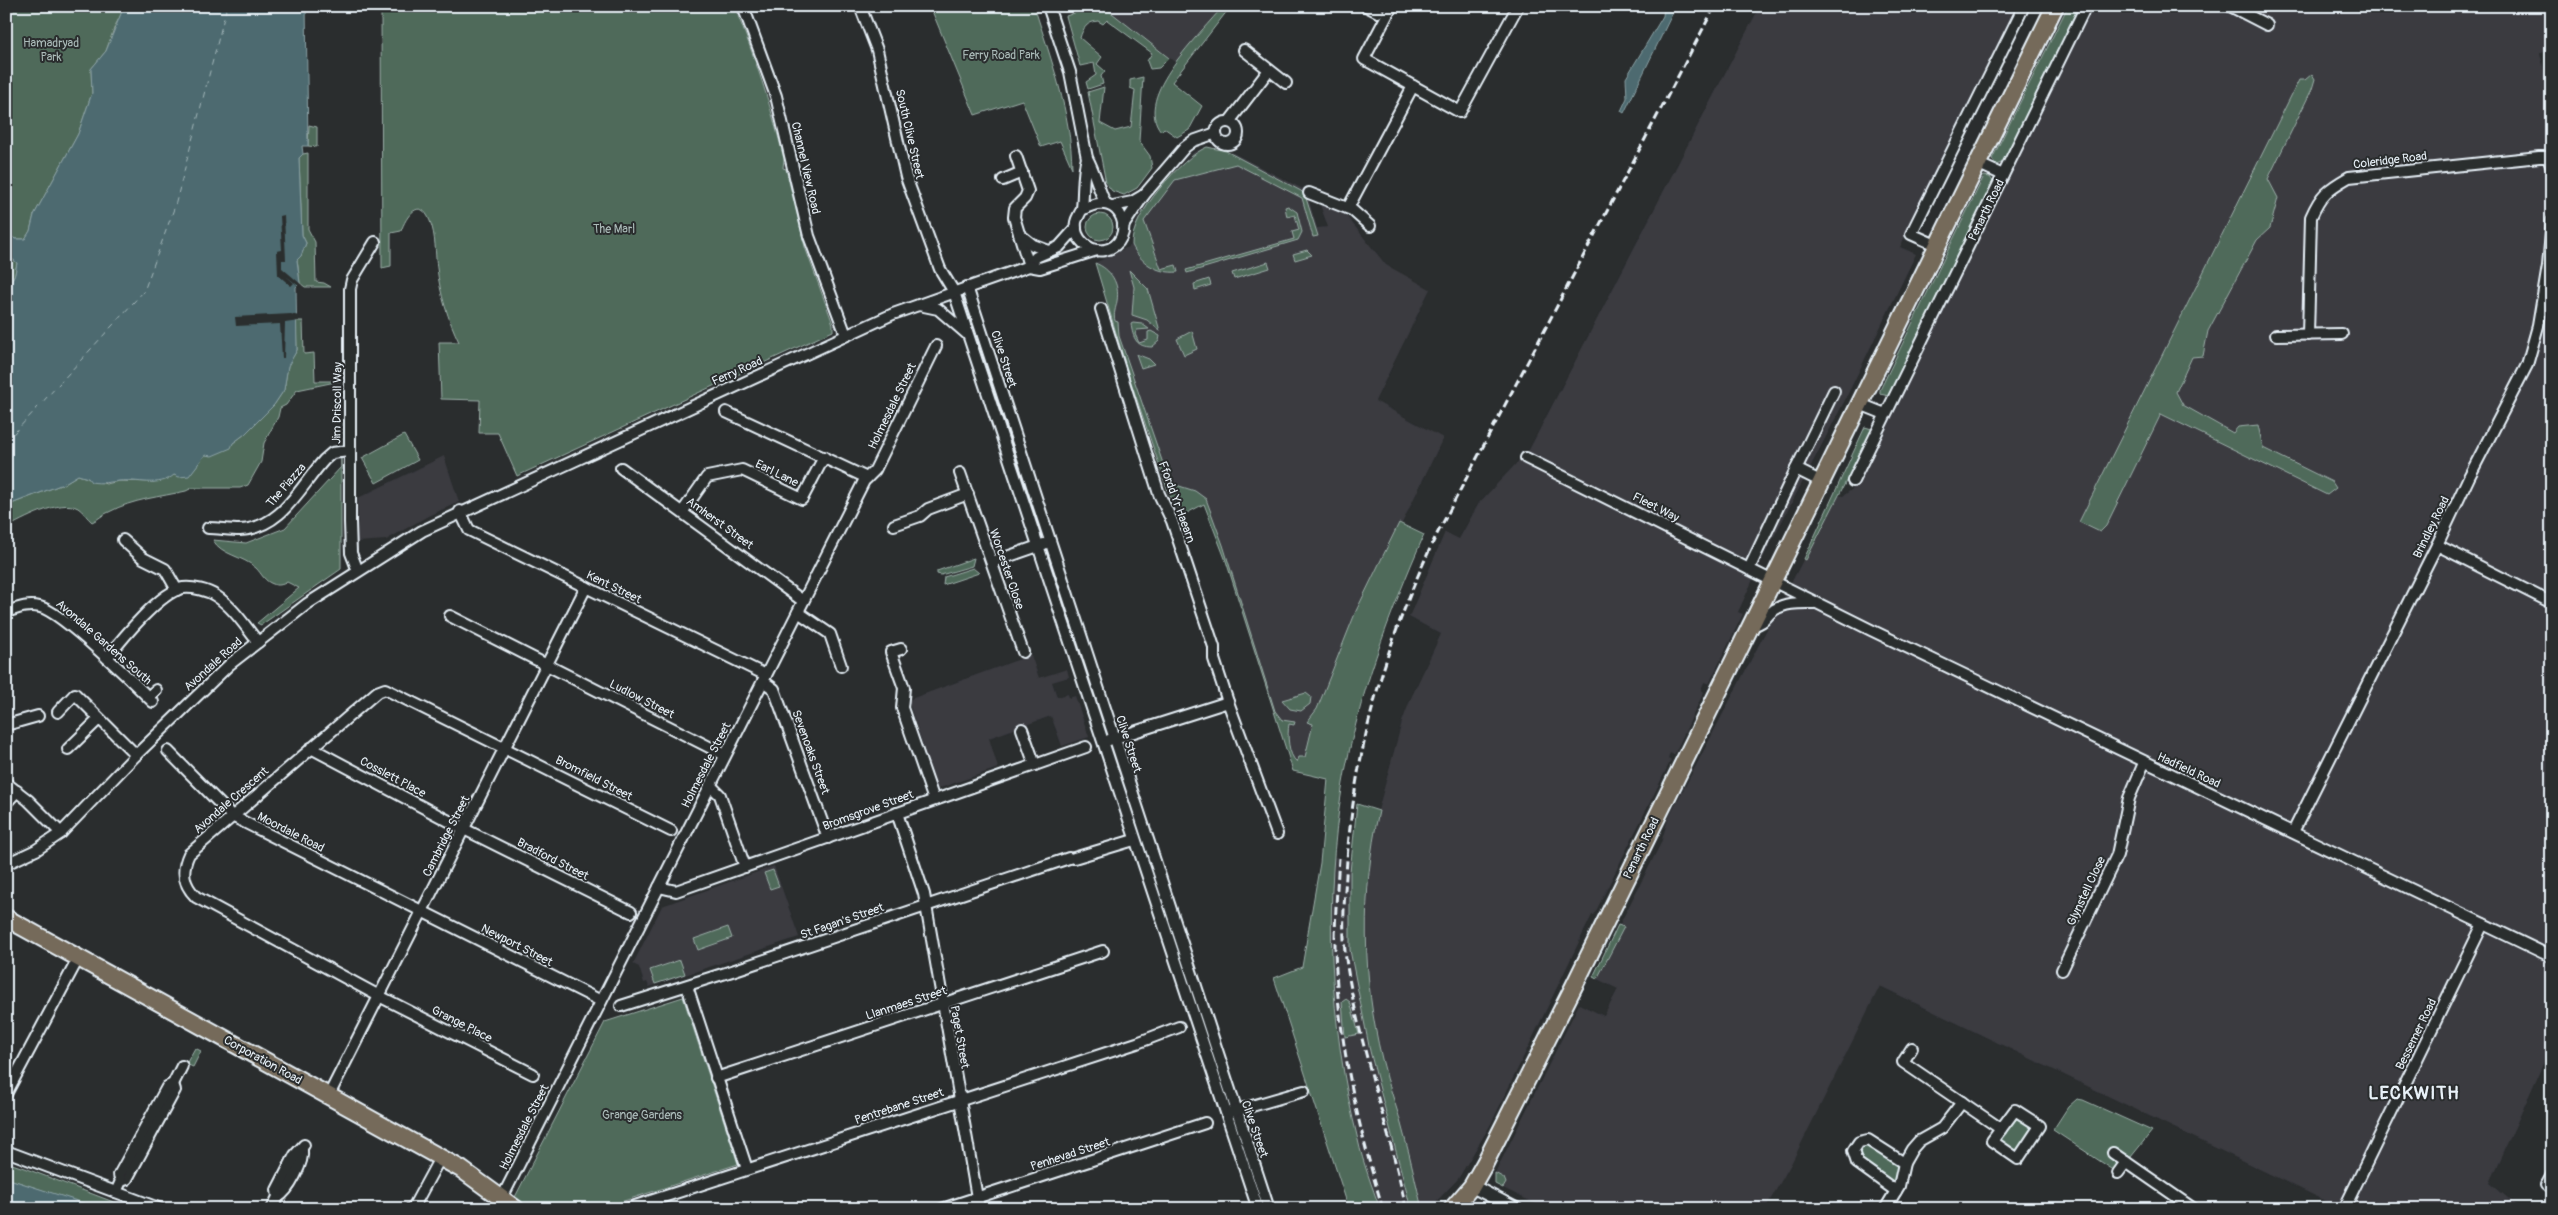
<svg xmlns="http://www.w3.org/2000/svg" width="2558" height="1215" viewBox="0 0 2558 1215" font-family="Pangolin,sans-serif">
<rect width="100%" height="100%" fill="#2a2d2e"/>
<filter id="ink" filterUnits="userSpaceOnUse"><feTurbulence type="fractalNoise" baseFrequency=".02" numOctaves="2"/><feDisplacementMap in="SourceGraphic" scale="10" xChannelSelector="R" yChannelSelector="G"/><feConvolveMatrix kernelMatrix="1 2 1 2 8 2 1 2 1" color-interpolation-filters="sRGB"/></filter>
<g filter="url(#ink)">
<!-- built -->
<g fill="#3a3a40">
<path d="M1103 6H1227L1176 63Z"/>
<path d="M1760 6H2016L1900 247 1916 254 1844 402 1763 558 1738 612 1743 614 1709 684 1704 682 1701 690 1704 692 1674 755 1670 753 1668 758 1671 760 1594 915H1592L1491 1124 1458 1179 1429 1209H1366L1289 973 1302 967 1320 863 1335 857 1364 862 1402 722 1411 698 1441 634 1409 617 1445 532 1459 539 1479 503 1529 450Z"/>
<path d="M2092 6H2552V46L2540 53 2552 103V1044L2490 1183 2521 1209H2366L2353 1202 2332 1204 1880 986 1791 1164 1765 1209H1546L1495 1184V1173L1579 1004 1604 1016 1618 989 1593 977 1661 843 1668 819 1837 495 1843 496 1855 487Z"/>
<path d="M1207 147 1233 153 1303 189 1307 194 1317 228 1328 227 1319 202 1344 213 1386 265 1430 289 1375 401 1443 438 1392 544 1305 773 1293 771 1226 561 1204 504 1183 515 1169 494 1130 379 1095 263 1132 245 1134 227 1142 211 1183 163 1194 152Z"/>
<path d="M444 456 459 502 428 516 386 540 357 542 358 498Z"/>
<path d="M1031 655 1039 678 1067 669 1069 677 1052 682 1057 697 1068 694 1069 698 1075 696 1089 737 1062 746 1051 716 989 738 998 768 937 789 908 700Z"/>
<path d="M774 866 799 937 649 987 647 982 644 983 639 967 633 964 662 906Z"/>
</g>
<!-- green -->
<g fill="#4f6b5a" stroke="#9caea9">
<path d="M6 6 125 7 115 26 106 51 91 69 92 93 78 134 34 215 30 231 25 239H15L6 231Z"/>
<path d="M381 6H734C755 56 771 106 784 159L783 168 786 169 805 247 833 324V331L517 476 498 433H479L480 400 441 399 439 342H459C448 319 440 294 437 268 435 254 436 235 430 221 420 196 406 216 401 231L391 233V266L382 268Z"/>
<path d="M930 6H1034C1051 59 1071 113 1072 168L1060 141 1041 147 1022 100 975 115Z"/>
<path d="M1093 6H1103L1169 58 1159 68 1150 69 1147 61 1152 53 1107 20 1103 24 1098 21C1087 22 1083 28 1080 38L1102 57 1097 64 1105 71 1101 76 1103 84 1088 89 1086 82 1096 75 1094 63 1080 66 1066 16Z"/>
<path d="M1223 6H1231L1172 82 1202 106 1189 130 1177 137 1164 128 1161 131C1132 96 1202 33 1223 6Z"/>
<path d="M2068 6H2082L2004 162 1996 165 1992 159Z"/>
<path d="M2312 74 2315 79 2312 89 2268 179 2278 198 2270 228 2257 240 2208 331 2203 356 2192 357 2176 392 2183 405 2233 433 2238 427 2258 425 2263 448 2332 482 2336 488 2327 495 2161 414 2106 526 2100 532 2079 522 2299 80H2305Z"/>
<path d="M1143 77 1139 141 1150 156 1152 168 1137 188 1124 195 1112 191 1106 183 1088 92 1104 87 1100 123 1115 131 1131 127 1135 90 1130 88V80Z"/>
<path d="M309 125 317 127V147L308 146Z"/>
<path d="M1207 147 1226 151 1301 191 1305 195 1318 236 1313 237 1302 198 1236 164 1175 180 1144 221 1161 269 1176 265 1178 272C1158 274 1140 263 1132 245 1130 216 1182 157 1207 147Z"/>
<path d="M308 153V229L315 242 316 282 324 283 331 287H305L300 283 297 260 301 256 306 243 302 235 299 158 303 154Z"/>
<path d="M1984 176 1990 177 1994 183 1889 396 1880 394V390Z"/>
<path d="M1288 206 1297 212 1302 232 1298 240 1187 273 1186 270 1294 239 1292 232 1299 230 1295 215 1287 217 1285 207Z"/>
<circle cx="1100" cy="227" r="13"/>
<path d="M1307 250 1312 255 1295 260 1293 254Z"/>
<path d="M9 257 17 262 15 274 6 290V258Z"/>
<path d="M1268 262 1270 268 1234 279 1232 273Z"/>
<path d="M1095 263C1111 269 1120 284 1117 301 1116 308 1113 314 1115 321L1118 322 1119 336 1168 478 1173 484 1195 491 1206 499 1223 545 1275 711 1282 720 1295 722 1294 725 1289 724C1287 735 1288 755 1297 762L1299 757H1305L1313 724 1307 722 1317 709 1356 611 1399 523 1424 535C1389 615 1358 697 1343 783 1323 900 1329 1025 1358 1140 1363 1163 1372 1186 1380 1209H1349L1274 978 1302 967 1320 863 1328 779 1293 771 1226 561 1204 504 1183 515 1169 494 1130 379Z"/>
<path d="M1129 270 1148 289 1160 331 1147 320 1132 315 1134 287Z"/>
<path d="M1209 279 1211 285 1195 290 1194 284Z"/>
<path d="M296 321H303L304 354 314 353 315 381H340L297 390 286 405 280 408 278 417 264 443 261 462 248 485 240 488H192L186 491C160 497 133 499 109 512 103 514 99 519 92 522 87 518 83 511 78 508 60 498 22 520 6 528V506L63 484 78 475 106 484 119 481 154 482 174 475H189L205 455 233 443 245 434 274 405 284 390 288 365 297 350Z"/>
<path d="M1133 323 1142 324 1149 329 1137 330 1135 334 1139 343 1148 340V332L1151 331 1160 336 1159 341 1152 347C1136 347 1133 338 1131 324Z"/>
<path d="M1192 331 1197 349 1184 355 1177 339Z"/>
<path d="M1136 354 1149 359 1154 364 1141 368Z"/>
<path d="M1865 427 1872 429 1871 432 1806 560 1804 559Z"/>
<path d="M404 435 418 460 376 483 362 458Z"/>
<path d="M341 459V569L261 625 257 623 299 588 287 582C283 585 277 586 273 584 264 581 262 574 256 568 243 556 221 555 213 540L246 543 285 528 341 467Z"/>
<path d="M974 558 972 566 941 575 937 574V571Z"/>
<path d="M973 568 979 573 943 585 944 577Z"/>
<path d="M1306 693 1311 697 1310 704 1301 711 1290 709 1282 700Z"/>
<path d="M1357 804 1379 811C1361 892 1362 978 1382 1059 1388 1085 1398 1109 1404 1135 1411 1159 1416 1184 1422 1209H1411L1370 1051 1350 950V872Z"/>
<path d="M773 870 779 886 770 889 764 873Z"/>
<path d="M1618 925 1624 927 1597 979 1593 977Z"/>
<path d="M728 927 732 938 698 950 694 939Z"/>
<path d="M680 960 685 974 655 984 650 970Z"/>
<path d="M683 997 738 1164 599 1209H529L514 1199 605 1022Z"/>
<path d="M1346 999 1350 1002 1359 1034 1345 1037 1342 1002Z"/>
<path d="M195 1048 201 1051 193 1067 186 1064Z"/>
<path d="M2077 1099 2083 1100 2152 1131 2118 1173 2053 1130 2068 1107Z"/>
<path d="M2015 1110 2040 1126 2018 1159 1992 1141Z"/>
<path d="M1863 1140 1904 1163 1896 1191 1857 1163 1853 1151Z"/>
<path d="M6 1162 24 1168 132 1209 93 1207 6 1178Z"/>
<path d="M1495 1173 1504 1178 1506 1183 1503 1188 1495 1184Z"/>
</g>
<!-- water -->
<g fill="#4d6b6f" stroke="#8ba1a6">
<path d="M124 6H306L308 146H302L303 154 299 158 302 235 306 243 301 256 297 260 300 283 296 287 297 350 288 366 284 390 274 405 245 434 233 443 231 448 212 456 205 455 189 476 179 477 174 475C159 488 137 479 119 481 109 482 102 484 91 482L88 478 78 475 63 484 6 506V290L15 274 17 263 10 257 6 258V231L15 239H25L30 231 34 215 78 134 92 93 91 69 106 51Z"/>
<path d="M1664 6H1676L1624 113 1621 111 1627 98 1626 78 1663 16Z"/>
<path d="M6 1178 102 1209H6Z"/>
</g>
<!-- pier -->
<g fill="#2a2d2e">
<path d="M284 215 286 260H282V268L302 285 300 287 286 276 294 283 291 286 278 275 277 251 282 250 280 216Z"/>
<path d="M291 314 299 316V321L285 323 284 358H282L280 324 236 326 235 317Z"/>
</g>
<g fill="none" stroke-linecap="round" stroke-linejoin="round">
<!-- ferry -->
<g stroke="#a2b5ba" stroke-width="1" stroke-dasharray="6 5" stroke-linecap="butt">
<path d="M6 442 144 291 175 206 227 6"/>
<path d="M6 1205 15 1209"/>
</g>
<!-- minor casing -->
<g stroke="#e8f1f8" stroke-width="14">
<g id="minor">
<path d="M743 6 776 96 809 236 846 335"/>
<path d="M860 6 877 50 906 177 940 269 954 292 1258 1209"/>
<path d="M1048 6 1070 72 1087 158C1095 172 1098 188 1105 203"/>
<path d="M1366 6 1378 12"/>
<path d="M1392 6 1364 59 1460 112 1518 6"/>
<path d="M2230 6 2267 25"/>
<path d="M1244 50 1286 83"/>
<circle cx="1227" cy="133" r="11"/>
<path d="M1229 122 1269 70"/>
<path d="M1016 156 1028 191 1025 198 1015 208 1014 217 1029 266"/>
<path d="M1979 164 2003 175"/>
<path d="M1003 180 1022 172"/>
<path d="M1309 193 1352 210 1370 226"/>
<path d="M1144 195 1185 147 1193 141 1216 133"/>
<path d="M1113 206 1132 202 1144 195 1123 226"/>
<path d="M1348 208 1413 86"/>
<path d="M1082 210C1124 185 1138 243 1105 250 1089 253 1073 238 1076 222 1077 217 1081 213 1082 208 1084 191 1082 175 1087 158"/>
<path d="M1019 234 1033 245 1049 251"/>
<path d="M1938 246 1911 234 2024 6"/>
<path d="M1029 266 1036 257 1059 247 1076 228"/>
<path d="M967 287 1269 1209"/>
<path d="M919 305 938 309 967 334"/>
<path d="M1101 309 1159 494 1172 521 1214 647V659L1228 702"/>
<path d="M2276 335 2342 334"/>
<path d="M2308 335 2311 217C2321 194 2328 189 2349 177L2539 157H2548L2552 168"/>
<path d="M1860 404 1885 414"/>
<path d="M726 412 867 478"/>
<path d="M1526 458 1871 630 2552 957"/>
<path d="M621 468 803 601"/>
<path d="M1796 469 1834 391"/>
<path d="M960 473 1023 652"/>
<path d="M1853 481 2086 6"/>
<path d="M460 511 469 530 766 675"/>
<path d="M683 511 707 477 742 470 802 499 824 457"/>
<path d="M894 525 920 516 928 509 968 494"/>
<path d="M208 528C218 528 229 530 240 530 282 528 299 488 324 460L332 453 349 451"/>
<path d="M123 540 143 558 165 569 177 590"/>
<path d="M2437 545 2552 603"/>
<path d="M992 562 1044 544"/>
<path d="M1749 569 1796 469 1822 482"/>
<path d="M358 571 351 553 350 522V289L352 280 375 242"/>
<path d="M6 612C18 608 28 604 40 607 62 612 134 683 153 702"/>
<path d="M798 612 830 634 841 666"/>
<path d="M450 616 725 755"/>
<path d="M1752 626C1768 621 1763 618 1774 610 1786 602 1800 603 1814 603"/>
<path d="M901 649 891 652 904 688 902 708 934 800"/>
<path d="M107 658C121 640 161 591 183 588 193 587 207 590 216 596 233 607 245 626 258 642"/>
<path d="M763 681 774 689 828 838"/>
<path d="M148 697 156 690"/>
<path d="M58 712 75 694 136 755"/>
<path d="M6 725 38 716"/>
<path d="M1022 729 1035 765"/>
<path d="M1109 740 1228 702 1277 834"/>
<path d="M311 748 464 829 631 912"/>
<path d="M68 749 99 719"/>
<path d="M168 751 232 816 601 1001"/>
<path d="M6 783 28 800 61 833"/>
<path d="M710 785 720 795 745 867"/>
<path d="M6 803 17 791"/>
<path d="M897 813 924 894 979 1209"/>
<path d="M2293 832 2437 545 2469 477 2527 365 2538 326 2548 266 2552 221"/>
<path d="M1074 858 1134 840"/>
<path d="M6 864 36 850 61 833 136 755 230 664 307 604 422 531 893 314 1029 266 1040 268 1097 250"/>
<path d="M659 887 676 891 1086 747"/>
<path d="M2062 970 2117 855 2129 798 2144 763"/>
<path d="M687 986 747 1169"/>
<path d="M621 1006 732 971 1069 858"/>
<path d="M1912 1048 1903 1062 2001 1129"/>
<path d="M533 1074 379 996 196 897C183 884 181 871 189 854L377 692 385 689 671 831"/>
<path d="M716 1078 1103 951"/>
<path d="M6 1094 79 957"/>
<path d="M328 1097 586 587"/>
<path d="M2015 1110 2040 1126 2018 1159 1992 1141Z"/>
<path d="M1231 1112 1304 1091"/>
<path d="M6 1151 161 1209"/>
<path d="M2113 1153 2126 1162"/>
<path d="M2118 1173 2126 1162 2194 1209"/>
<path d="M2552 1174 2546 1185 2552 1187"/>
<path d="M121 1181 127 1179 175 1090 173 1084"/>
<path d="M1896 1191 1857 1163 1853 1151 1859 1142 1868 1140 1904 1163"/>
<path d="M116 1192 121 1181 119 1175 167 1087 173 1084 182 1066"/>
<path d="M278 1197C289 1191 304 1162 302 1150"/>
<path d="M502 1198 864 481 875 470 936 346"/>
<path d="M272 1209 278 1197 277 1190 295 1155 304 1145"/>
<path d="M410 1209 414 1206 440 1158"/>
<path d="M626 1209 1137 1043 1179 1027"/>
<path d="M942 1209 1205 1123"/>
<path d="M1885 1209 1899 1186 1904 1163 1912 1149 1919 1141 1942 1128 1962 1102"/>
<path d="M2344 1209 2483 924"/>
</g>
</g>
<!-- tertiary casing -->
<g stroke="#e8f1f8" stroke-width="16">
<path id="tertiary" d="M1472 1186 1516 1209"/>
</g>
<!-- primary casing -->
<g stroke="#e8f1f8" stroke-width="20">
<g id="primary">
<path d="M6 918 461 1169 516 1209"/>
<path d="M1452 1209 1472 1186 1485 1163 1574 986 2055 6"/>
</g>
</g>
<!-- minor -->
<use href="#minor" stroke="#2a2d2e" stroke-width="10"/>
<!-- tertiary -->
<use href="#tertiary" stroke="#2a2d2e" stroke-width="12"/>
<!-- primary -->
<use href="#primary" stroke="#746a5a" stroke-width="16"/>
<!-- rail -->
<g stroke="#e8f1f8" stroke-width="3" stroke-dasharray="8 4" stroke-linecap="butt">
<path d="M1339 858C1337 887 1335 917 1335 946 1337 1036 1357 1123 1383 1209"/>
<path d="M1406 1209C1389 1125 1358 1044 1346 959 1342 932 1344 904 1346 876 1352 758 1385 642 1436 536L1715 6"/>
</g>
</g>
</g>
<g text-anchor="middle" stroke-width="4" stroke-linejoin="round" paint-order="stroke">
<!-- park labels -->
<g font-size="12" fill="#abbbb9" stroke="#2a2d2e">
<text x="51" y="47">Hamadryad<tspan x="51" dy="14">Park</tspan></text>
<text x="1001" y="59">Ferry Road Park</text>
<text x="614" y="233">The Marl</text>
<text x="642" y="1119">Grange Gardens</text>
</g>
<!-- street labels -->
<g font-size="12" fill="#e8f1f8" stroke="#2a2d2e">
<text transform="translate(910 134) rotate(77)" y="4">South Clive Street</text>
<text transform="translate(2390 160) rotate(-7)" y="4">Coleridge Road</text>
<text transform="translate(806 168) rotate(77)" y="4">Channel View Road</text>
<text transform="translate(1986 210) rotate(-64)" y="4">Penarth Road</text>
<text transform="translate(1004 359) rotate(72)" y="4">Clive Street</text>
<text transform="translate(737 371) rotate(-24)" y="4">Ferry Road</text>
<text transform="translate(337 403) rotate(-89)" y="4">Jim Driscoll Way</text>
<text transform="translate(892 406) rotate(-64)" y="4">Holmesdale Street</text>
<text transform="translate(777 473) rotate(26)" y="4">Earl Lane</text>
<text transform="translate(286 485) rotate(-49)" y="4">The Piazza</text>
<text transform="translate(1177 502) rotate(70)" y="4">Ffordd Yr Haearn</text>
<text transform="translate(1656 507) rotate(27)" y="4">Fleet Way</text>
<text transform="translate(720 523) rotate(36)" y="4">Amherst Street</text>
<text transform="translate(2431 527) rotate(-64)" y="4">Brindley Road</text>
<text transform="translate(1007 569) rotate(71)" y="4">Worcester Close</text>
<text transform="translate(614 587) rotate(26)" y="4">Kent Street</text>
<text transform="translate(104 642) rotate(41)" y="4">Avondale Gardens South</text>
<text transform="translate(213 664) rotate(-42)" y="4">Avondale Road</text>
<text transform="translate(642 699) rotate(27)" y="4">Ludlow Street</text>
<text transform="translate(1129 744) rotate(72)" y="4">Clive Street</text>
<text transform="translate(811 752) rotate(70)" y="4">Sevenoaks Street</text>
<text transform="translate(706 765) rotate(-63)" y="4">Holmesdale Street</text>
<text transform="translate(2189 770) rotate(25)" y="4">Hadfield Road</text>
<text transform="translate(393 777) rotate(28)" y="4">Cosslett Place</text>
<text transform="translate(594 778) rotate(27)" y="4">Bromfield Street</text>
<text transform="translate(231 800) rotate(-41)" y="4">Avondale Crescent</text>
<text transform="translate(868 810) rotate(-20)" y="4">Bromsgrove Street</text>
<text transform="translate(291 832) rotate(27)" y="4">Moordale Road</text>
<text transform="translate(446 836) rotate(-63)" y="4">Cambridge Street</text>
<text transform="translate(1641 848) rotate(-64)" y="4">Penarth Road</text>
<text transform="translate(553 859) rotate(27)" y="4">Bradford Street</text>
<text transform="translate(2086 891) rotate(-65)" y="4">Glynstell Close</text>
<text transform="translate(842 921) rotate(-19)" y="4">St Fagan's Street</text>
<text transform="translate(517 945) rotate(27)" y="4">Newport Street</text>
<text transform="translate(906 1003) rotate(-18)" y="4">Llanmaes Street</text>
<text transform="translate(462 1024) rotate(27)" y="4">Grange Place</text>
<text transform="translate(2416 1034) rotate(-64)" y="4">Bessemer Road</text>
<text transform="translate(960 1037) rotate(80)" y="4">Paget Street</text>
<text transform="translate(263 1060) rotate(29)" y="4">Corporation Road</text>
<text transform="translate(899 1106) rotate(-18)" y="4">Pentrebane Street</text>
<text transform="translate(524 1127) rotate(-63)" y="4">Holmesdale Street</text>
<text transform="translate(1255 1129) rotate(71)" y="4">Clive Street</text>
<text transform="translate(1070 1154) rotate(-18)" y="4">Penhevad Street</text>
</g>
<!-- district labels -->
<g font-size="18" font-weight="bold" letter-spacing="1" fill="#e8f1f8" stroke="#2a2d2e">
<text x="2414" y="1099">LECKWITH</text>
</g>
</g>
<!-- margin -->
<rect width="2558" height="1215" fill="none" stroke="#2a2d2e" stroke-width="25"/>
<rect x="12" y="12" width="2533" height="1190" fill="none" stroke="#e8f1f8" stroke-width="2" filter="url(#ink)"/>
</svg>
